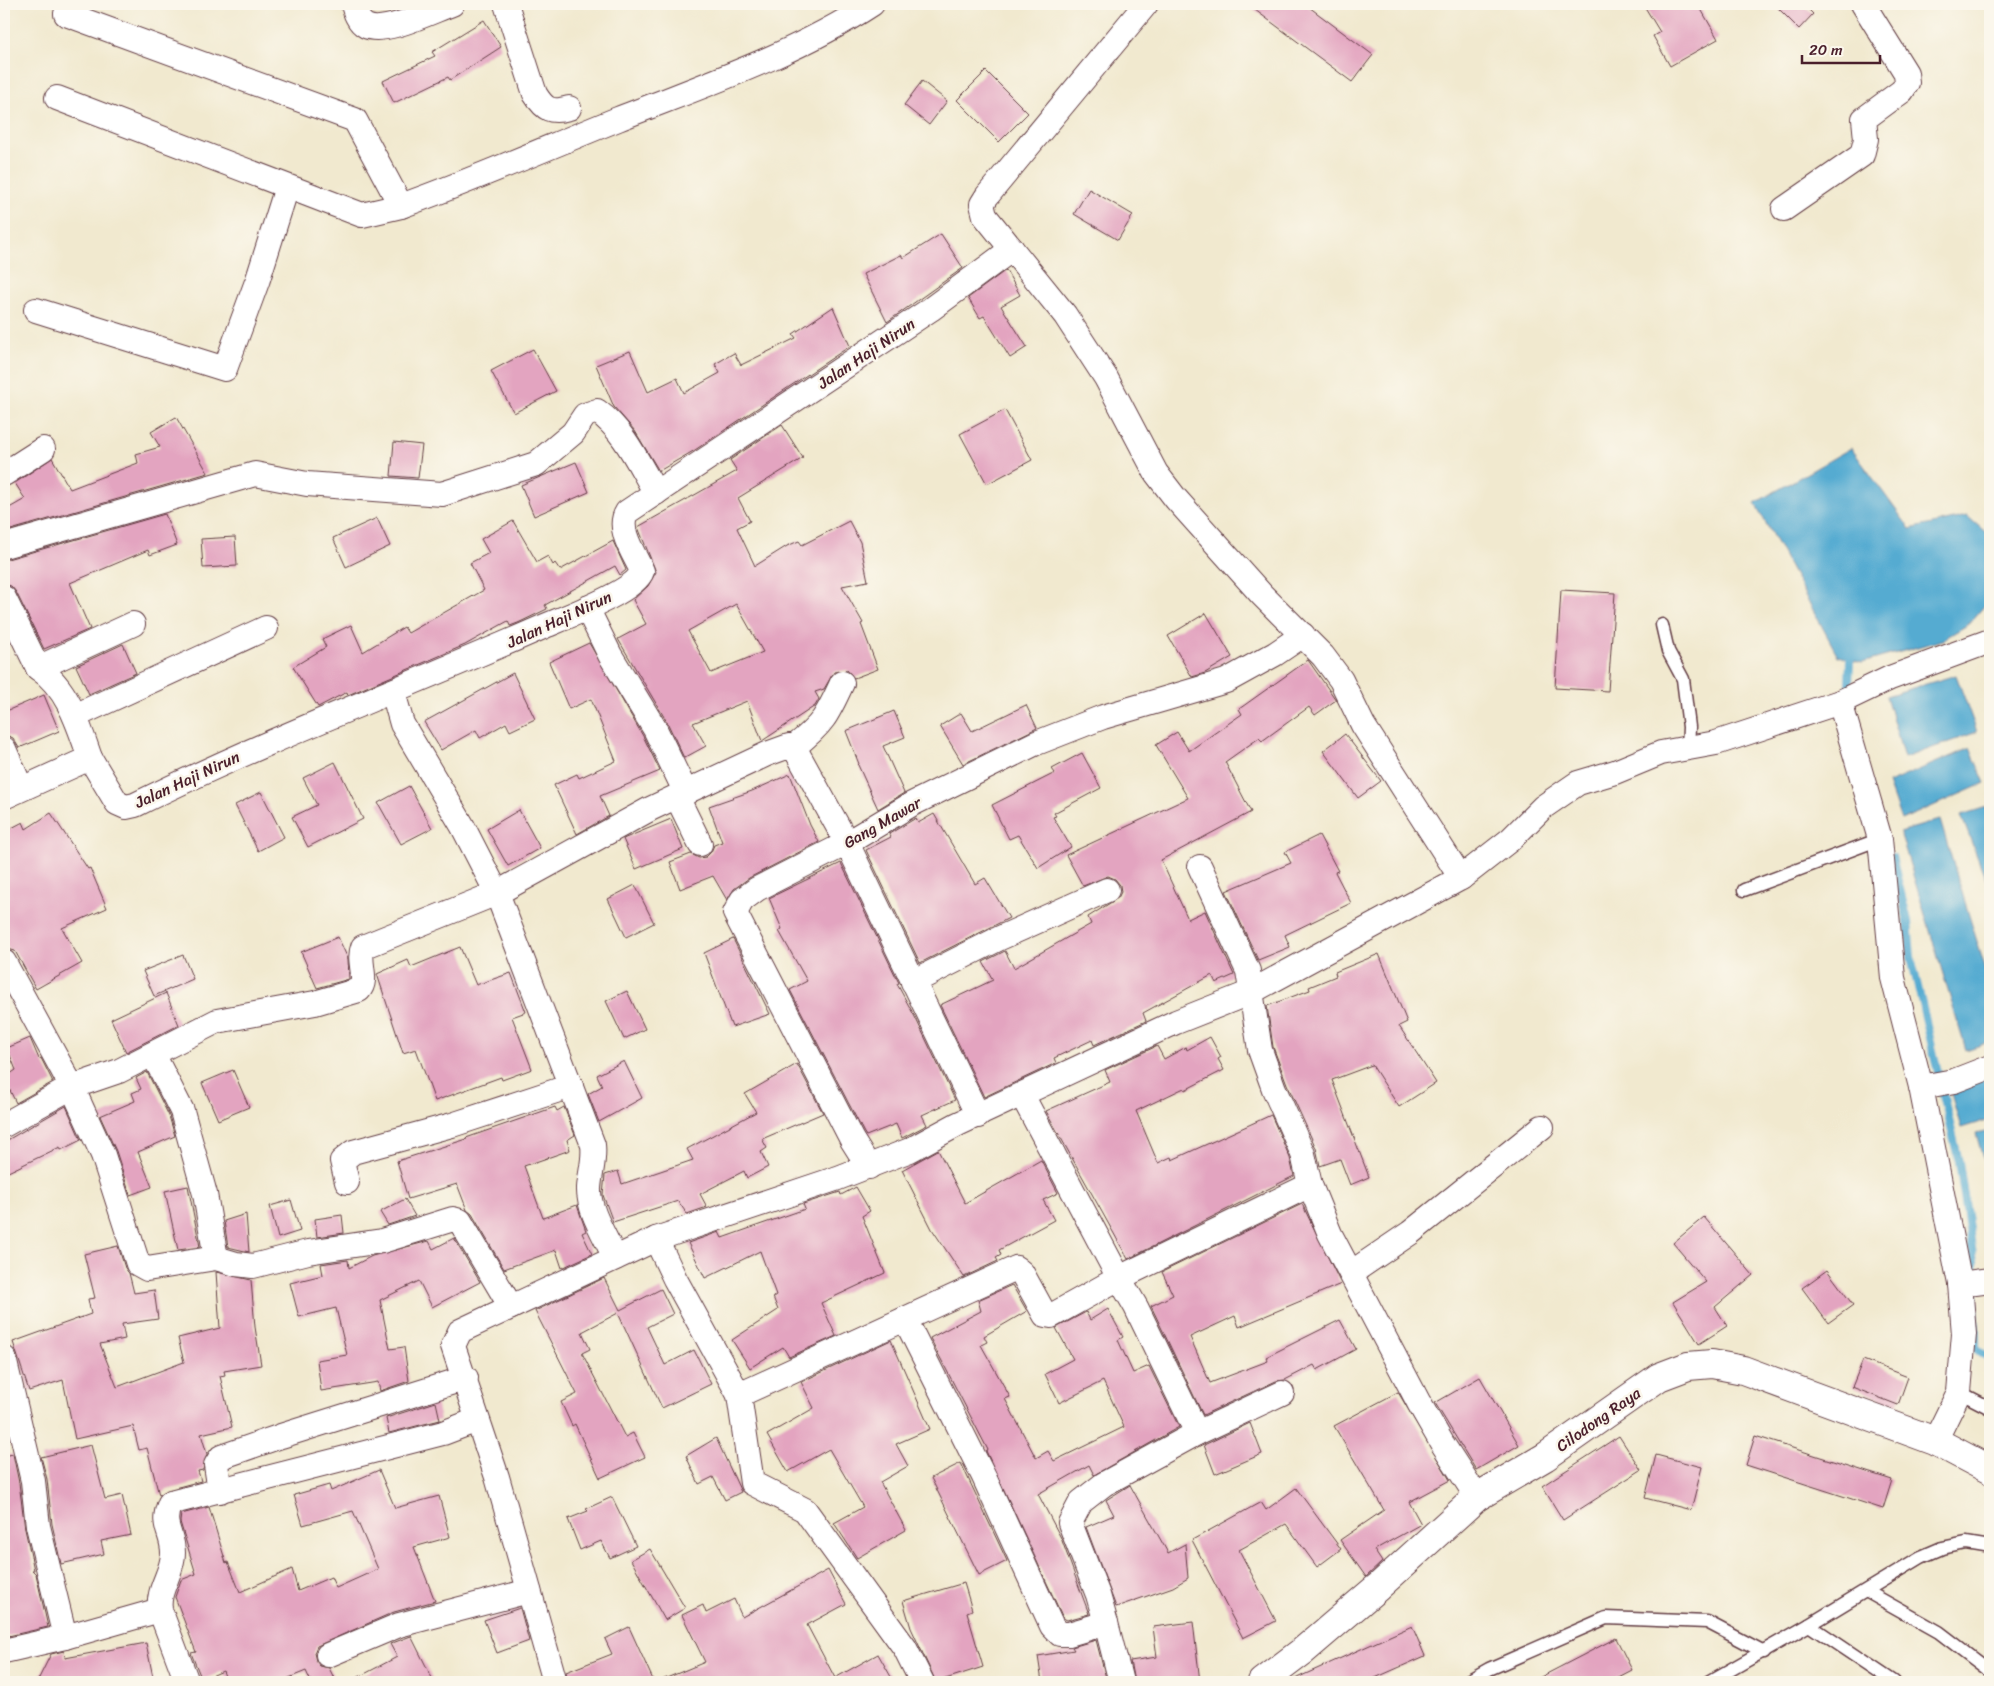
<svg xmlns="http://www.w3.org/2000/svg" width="1994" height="1686" viewBox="0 0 1994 1686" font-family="Sriracha,sans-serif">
<rect width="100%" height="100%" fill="#fbf7ec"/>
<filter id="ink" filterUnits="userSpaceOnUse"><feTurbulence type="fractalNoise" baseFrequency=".02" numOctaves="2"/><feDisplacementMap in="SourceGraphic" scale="10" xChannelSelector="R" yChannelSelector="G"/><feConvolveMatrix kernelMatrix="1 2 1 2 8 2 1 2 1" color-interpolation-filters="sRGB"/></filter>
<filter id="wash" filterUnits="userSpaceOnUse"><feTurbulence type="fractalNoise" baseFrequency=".0096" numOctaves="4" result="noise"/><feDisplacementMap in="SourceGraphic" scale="20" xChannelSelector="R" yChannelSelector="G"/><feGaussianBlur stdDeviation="1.12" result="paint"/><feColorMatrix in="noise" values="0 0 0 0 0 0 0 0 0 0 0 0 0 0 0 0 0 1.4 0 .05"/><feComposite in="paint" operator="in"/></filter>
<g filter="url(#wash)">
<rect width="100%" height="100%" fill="#f1e9cf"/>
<!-- water -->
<g fill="#55abd1" stroke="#50657e">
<path d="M1851 448 1910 529 1967 516 1990 536V599L1969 624 1942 640 1862 663 1838 656 1755 503Z"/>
<path d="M1956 675 1977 732 1904 758 1886 696Z"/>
<path d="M1970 748 1985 783 1901 820 1888 783Z"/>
<path d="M1990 806V890L1961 815Z"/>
<path d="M1940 820 1990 984V1042L1966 1050 1900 832Z"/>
<path d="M1990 1074V1119L1961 1128 1949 1087Z"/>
<path d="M1990 1130V1178H1988L1976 1133Z"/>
<path d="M1990 1197V1248L1982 1200Z"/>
</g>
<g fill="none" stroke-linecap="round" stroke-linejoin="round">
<!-- stream -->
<g stroke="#55abd1" stroke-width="8">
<path d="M1849 684 1850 660"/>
<path d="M1892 857 1908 921 1911 957 1959 1162 1974 1262 1976 1349 1990 1359"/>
</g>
</g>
<g id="blocks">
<!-- building -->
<g fill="#e3a4c0" fill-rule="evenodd">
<path d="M1247 4H1305L1373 55 1352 82Z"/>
<path d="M1643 4H1698L1718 39 1670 66 1653 36 1660 32Z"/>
<path d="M1774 4H1803L1813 14 1799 29Z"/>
<path d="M484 20 501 47 450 80 448 77 394 103 383 81 435 56 432 52Z"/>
<path d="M986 71 1028 113 999 142 957 100Z"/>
<path d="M922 81 947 101 929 125 904 105Z"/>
<path d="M1089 189 1133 215 1118 240 1074 214Z"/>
<path d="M941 234 963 268 887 322 863 274 901 255 903 258Z"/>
<path d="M1006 270 1020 295 1001 306 1027 347 1010 358 984 316 980 318 968 298Z"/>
<path d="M833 307 850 346 695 450 659 471 635 431 614 407 596 365 630 351 648 392 677 378 684 393 720 373 715 364 734 353 741 365 796 338 793 334Z"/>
<path d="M533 349 556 391 514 413 491 371Z"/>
<path d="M1005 410 1032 460 987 484 960 434Z"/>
<path d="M176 417 208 473 4 532V511L25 499 15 483 52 458 70 489 138 463 136 454 160 447 151 432Z"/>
<path d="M782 425 803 458 738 498 750 521 737 528 755 566 787 546 799 541 802 545 849 521 860 542 868 581 842 586 863 623 861 624 878 669 854 678 847 670 834 672 824 689 815 692 819 699 815 706 762 741 747 701 693 723 706 746 684 758 667 722 618 639 646 624 633 600 648 586 656 572 638 527 737 471 730 460ZM736 604 763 652 711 673 688 631Z"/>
<path d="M394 442 422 445 418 478 391 476Z"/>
<path d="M576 462 589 492 534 516 521 485Z"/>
<path d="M165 514 177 545 150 555 148 550 70 583 90 629 44 649 16 592 11 586 4 584V560Z"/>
<path d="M377 518 390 546 346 567 333 538Z"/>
<path d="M513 521 537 562 548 556 553 565 555 563 560 570 613 541 626 570 620 575 615 566 545 605 547 609 518 623 510 626 508 621 465 645 348 695 347 692 318 707 293 667 326 647 322 639 351 625 363 652 404 627 408 633 484 590 470 563 489 553 481 539Z"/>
<path d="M235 537 237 566 203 568 201 539Z"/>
<path d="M1561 590 1615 593 1608 691 1555 688Z"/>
<path d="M1206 613 1232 657 1205 673 1192 677 1168 636Z"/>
<path d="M589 643 643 736 660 771 600 796 609 816 577 834 554 785 577 774 579 778 616 761 591 699 569 709 549 662Z"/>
<path d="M123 644 136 673 89 694 76 666Z"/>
<path d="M1308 660 1336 700 1315 715 1309 707 1262 741 1259 738 1225 762 1251 812 1161 860 1188 919 1205 911 1234 975 1216 983 1212 975 1143 1013 1146 1021 1094 1045 1092 1040 1054 1058 1056 1063 984 1097 940 1005 993 980 983 962 1005 951 1014 968 1091 924 1088 917 1118 898 1121 892 1120 885 1115 879 1108 876 1083 886 1066 855 1188 798 1156 745 1177 732 1189 751 1242 714 1239 709Z"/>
<path d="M513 673 535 719 510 731 506 723 480 738 476 730 441 750 424 722Z"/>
<path d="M44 695 59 731 19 748 13 738 4 734V712Z"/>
<path d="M1026 705 1037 728 963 764 940 726 961 713 972 731Z"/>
<path d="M894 711 905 737 883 746 904 793 878 809 858 765 859 764 846 731Z"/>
<path d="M1345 734 1381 781 1358 798 1323 751Z"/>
<path d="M1082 753 1101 788 1054 813 1056 816 1053 817 1071 847 1038 868 1018 835 1009 839 992 805 1055 773 1052 769Z"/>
<path d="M335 762 363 819 308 847 292 817 317 805 303 778Z"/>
<path d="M790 774 810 825 819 842 749 878 734 889 727 900 713 876 680 889 670 862 691 854 699 858 706 857 711 852 714 845 722 842 709 806 752 791Z"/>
<path d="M409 786 432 828 401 844 378 803Z"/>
<path d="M261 792 284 837 258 851 235 805Z"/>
<path d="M519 810 540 848 508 866 487 829Z"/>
<path d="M51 813 88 869 90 868 107 908 62 928 82 963 36 989 15 951 8 949 4 941V832L23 822 26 829Z"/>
<path d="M934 814 975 884 985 878 1009 918 920 963 866 850 891 837 889 834 916 818 918 823Z"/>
<path d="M671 819 683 849 636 869 623 839Z"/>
<path d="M1319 835 1338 871 1335 872 1351 903 1285 935 1290 947 1258 960 1226 891 1291 863 1285 852Z"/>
<path d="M841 863 899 983 897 984 915 1017 955 1100 922 1115 927 1125 902 1138 896 1124 866 1136 864 1133 790 990 807 981 779 931 782 929 769 898Z"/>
<path d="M635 885 654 923 626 937 608 899Z"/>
<path d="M338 937 348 959 349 979 317 988 301 952Z"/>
<path d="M733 939 770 1014 732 1027 704 953Z"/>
<path d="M460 947 476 985 511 973 526 1012 512 1017 532 1069 502 1080 501 1077 435 1101 416 1049 403 1053 377 974 408 960 411 967Z"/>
<path d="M1379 954 1407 1022 1399 1026 1436 1083 1399 1107 1372 1065 1332 1080 1369 1177 1350 1185 1340 1159 1320 1166 1316 1148 1287 1084 1273 1047 1267 1006 1310 990 1309 987 1336 976 1335 972Z"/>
<path d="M183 955 193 979 154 996 143 971Z"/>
<path d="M627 991 645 1029 624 1039 606 1001Z"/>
<path d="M166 993 179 1025 126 1052 111 1019Z"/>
<path d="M1210 1037 1221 1057 1218 1059 1224 1070 1185 1090 1184 1088 1136 1111 1158 1163 1171 1157 1172 1160 1271 1115 1290 1158 1294 1176 1128 1259 1046 1111 1110 1082 1105 1070 1157 1046 1164 1059 1186 1047 1187 1050Z"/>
<path d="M30 1038 39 1059 41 1058 53 1082 16 1103 4 1078 16 1070 7 1048Z"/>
<path d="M624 1061 642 1098 599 1122 588 1094 602 1086 597 1075Z"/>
<path d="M797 1064 823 1113 762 1139 767 1148 761 1152 768 1167 747 1178 744 1171 700 1194 707 1207 687 1214 678 1201 613 1222 603 1195 605 1175 618 1171 622 1184 693 1160 687 1149 756 1112 745 1094Z"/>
<path d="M233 1070 249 1107 218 1120 202 1083Z"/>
<path d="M147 1072 169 1116 175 1136 138 1152 152 1187 130 1195 116 1151 100 1116 135 1101 132 1093 141 1089 136 1078Z"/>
<path d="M66 1106 81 1140 61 1150 60 1147 4 1174V1142Z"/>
<path d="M555 1107 557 1111 564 1107 575 1135 567 1140 570 1150 524 1166 543 1218 577 1205 586 1231 582 1233 592 1254 562 1268 556 1250 504 1269 472 1214 467 1210 457 1184 408 1199 397 1161 467 1139 466 1138Z"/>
<path d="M938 1150 965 1203 1041 1160 1058 1193 1043 1200 1054 1220 999 1250 1001 1255 996 1258 998 1261 964 1277 932 1229 902 1170Z"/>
<path d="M188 1186 200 1247 178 1250 165 1191Z"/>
<path d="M856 1187 870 1211 862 1216 885 1273 821 1303 836 1336 789 1357 783 1347 750 1368 732 1340 778 1310 773 1297 776 1295 760 1251 705 1278 688 1243 719 1232 722 1238 805 1209 803 1204 840 1192 841 1195Z"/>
<path d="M405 1199 415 1216 388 1225 380 1212Z"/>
<path d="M291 1200 300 1231 278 1238 270 1206Z"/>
<path d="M1302 1204 1341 1284 1239 1327 1235 1316 1190 1337 1210 1383 1268 1361 1266 1357 1340 1320 1356 1349 1317 1370 1314 1365 1285 1380 1276 1381 1203 1415 1151 1306 1173 1295 1162 1272Z"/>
<path d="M246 1214 249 1252 228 1247 224 1221Z"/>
<path d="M342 1215 344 1233 317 1237 315 1219Z"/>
<path d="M1704 1217 1753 1275 1715 1307 1727 1326 1699 1344 1673 1302 1706 1282 1673 1243Z"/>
<path d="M454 1238 480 1282 432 1307 419 1281 380 1300 390 1349 404 1347 409 1381 380 1391 378 1382 321 1391 317 1360 347 1355 336 1308 299 1317 290 1283 323 1275 321 1264 348 1260 349 1268 372 1256 429 1241 433 1249Z"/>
<path d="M118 1246 125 1268 129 1273 134 1293 154 1290 158 1319 122 1324 125 1339 100 1344 117 1387 184 1362 178 1338 220 1328 216 1272 251 1280 255 1327 261 1365 224 1371 225 1375 220 1376 232 1427 201 1434 207 1454 203 1470 198 1471 201 1481 167 1490 159 1495 147 1448 139 1450 133 1426 75 1439 63 1380 29 1391 13 1342 91 1314 88 1299 95 1298 84 1254Z"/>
<path d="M1827 1270 1853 1305 1828 1323 1802 1288Z"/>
<path d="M604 1278 620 1310 661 1289 673 1314 647 1327 665 1365 694 1350 711 1384 662 1408 618 1313 582 1332 590 1349 582 1353 625 1437 633 1433 645 1457 600 1478 575 1424 572 1426 561 1402 577 1394 535 1311Z"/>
<path d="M1012 1285 1027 1311 984 1336 987 1342 981 1345 1010 1397 1005 1399 1036 1458 1048 1451 1054 1461 1124 1427 1103 1381 1059 1403 1045 1374 1073 1359 1056 1328 1086 1312 1090 1320 1108 1309 1123 1337 1118 1340 1133 1373 1149 1366 1179 1427 1094 1475 1089 1465 1038 1494 1061 1538 1089 1614 1067 1620 1063 1618 986 1451 988 1450 930 1338 981 1311 978 1300Z"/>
<path d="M891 1340 930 1429 896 1444 908 1466 880 1482 906 1530 857 1558 834 1523 863 1507 829 1449 788 1472 767 1435 814 1408 801 1382Z"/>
<path d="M1863 1360 1908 1377 1898 1405 1852 1387Z"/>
<path d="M1480 1377 1519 1445 1476 1470 1435 1403Z"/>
<path d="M1398 1392 1450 1480 1409 1502 1421 1524 1374 1550 1382 1562 1366 1577 1340 1540 1384 1510 1334 1426Z"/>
<path d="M436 1402 440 1420 389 1433 386 1418Z"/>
<path d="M1250 1423 1262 1454 1215 1474 1204 1445Z"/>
<path d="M1619 1436 1641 1470 1563 1520 1542 1486Z"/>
<path d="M1755 1436 1892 1480 1883 1509 1746 1465Z"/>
<path d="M716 1438 741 1492 725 1500 713 1477 699 1484 686 1456Z"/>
<path d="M91 1445 105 1499 122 1495 131 1535 101 1541 104 1554 61 1564 52 1524 47 1479 41 1457Z"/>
<path d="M13 1454 19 1483 25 1529 34 1570H32L36 1574 48 1627 4 1637V1456Z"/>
<path d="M1656 1455 1702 1467 1691 1510 1645 1498Z"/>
<path d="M961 1463 1007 1561 979 1575 931 1478Z"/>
<path d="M379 1470 395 1508 439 1496 450 1537 414 1547 435 1601 394 1612 317 1646 314 1653 316 1661 320 1666 329 1668 336 1682H311L306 1671 279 1682H227L223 1671 202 1680 191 1653 196 1652 175 1597 181 1580 196 1574 180 1522 181 1514 209 1507 226 1563 228 1562 240 1592 292 1569 298 1591 331 1577 336 1588 378 1569 353 1511 303 1525 294 1495 329 1485 331 1491Z"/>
<path d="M1130 1485 1168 1553 1185 1544 1188 1578 1173 1587 1116 1607 1086 1527 1114 1515 1106 1500Z"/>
<path d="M1296 1488 1341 1549 1317 1567 1286 1524 1239 1550 1276 1621 1243 1638 1192 1540 1261 1502 1266 1510Z"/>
<path d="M612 1497 636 1546 610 1558 601 1541 580 1550 568 1519 588 1511 586 1509Z"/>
<path d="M650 1549 685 1608 665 1620 631 1560Z"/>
<path d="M828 1570 846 1604 807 1625 835 1678 878 1654 894 1682H657L705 1662 682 1615 703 1605 706 1613 734 1599 742 1617Z"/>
<path d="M964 1583 972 1610 967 1612 983 1667 936 1682 911 1628 903 1601Z"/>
<path d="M520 1608 529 1641 497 1653 484 1620Z"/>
<path d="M1193 1622 1200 1682H1134L1130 1661 1157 1657 1153 1627Z"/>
<path d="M1412 1626 1425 1656 1366 1682H1288Z"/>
<path d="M629 1627 654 1682H568L566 1672 612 1654 605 1639Z"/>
<path d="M411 1636 434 1682H349L397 1657 390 1644Z"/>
<path d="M1616 1638 1632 1670 1609 1682H1531Z"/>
<path d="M1096 1640 1107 1682H1042L1038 1656 1074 1650 1072 1647Z"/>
<path d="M146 1643 154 1682H37L51 1654 64 1651 65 1658Z"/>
</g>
</g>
</g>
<g filter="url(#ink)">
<use href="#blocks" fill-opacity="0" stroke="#633d44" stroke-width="1"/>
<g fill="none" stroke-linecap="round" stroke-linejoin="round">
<!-- service casing -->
<g stroke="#633d44" stroke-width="15">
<g id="service">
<path d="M1662 625 1668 651 1683 679 1689 727 1688 749"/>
<path d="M1744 890 1880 839"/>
<path d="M1959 1392 1990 1408"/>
<path d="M1866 1591 1939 1632 1990 1671"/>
<path d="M1809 1625 1894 1682"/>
<path d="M1466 1682 1489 1669 1606 1618 1707 1622 1764 1652"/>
<path d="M1709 1682 1809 1625 1921 1557 1942 1548 1966 1543 1990 1547"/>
</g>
</g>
<!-- minor casing -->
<g stroke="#633d44" stroke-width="26">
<g id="minor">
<path d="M353 4C355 12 358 22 366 26 385 35 432 11 452 4"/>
<path d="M506 4 535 94C545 110 551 113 569 108"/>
<path d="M66 14 355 120 401 206C474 180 546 148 618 119 704 85 794 55 872 4"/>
<path d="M57 98 362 215 401 206"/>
<path d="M1784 209 1862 155 1866 139 1864 119 1902 91 1907 83 1906 73 1863 4"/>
<path d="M36 310 225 369 258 279 287 187"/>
<path d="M4 474 43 449"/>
<path d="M4 546 255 474 307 484 442 494 536 464 573 433 585 415 597 411C625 431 639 465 656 493"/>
<path d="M4 598 38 668"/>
<path d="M587 608 610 655 655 729 686 793"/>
<path d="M393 692 402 724 462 825 497 893 593 1145C595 1160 590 1173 589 1188 588 1211 606 1237 615 1258"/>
<path d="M1840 702 1890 678 1990 641"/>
<path d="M75 716 266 628"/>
<path d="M794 747C823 724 827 716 842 683"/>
<path d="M4 749 21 788"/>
<path d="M90 758C79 726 68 688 38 668L133 624"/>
<path d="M4 797 90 758 117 803 126 807 135 805C268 739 409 686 545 626 566 617 636 591 642 571 635 555 616 529 627 512L931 309 1012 249"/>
<path d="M677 797 700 844"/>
<path d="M1200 867 1248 971 1260 1050 1274 1089 1303 1154 1310 1185 1330 1234 1419 1403 1442 1443 1477 1497"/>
<path d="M1461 878 1511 839 1543 807 1578 783 1615 772 1661 753 1716 743 1840 702 1880 839 1893 978 1921 1087 1960 1284 1964 1334 1959 1392 1935 1441"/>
<path d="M4 962 72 1087 103 1155 138 1264 147 1269 216 1258 236 1264 253 1266 308 1252 382 1241 453 1219 460 1221 511 1307"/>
<path d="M913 982 1000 938 1107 890"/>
<path d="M153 1054 182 1111 205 1194 216 1258"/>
<path d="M1921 1087 1954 1081 1990 1067"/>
<path d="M1022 1095 1119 1278 1136 1307 1197 1433 1104 1484 1081 1502 1070 1523 1098 1595 1106 1623"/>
<path d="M4 1125 72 1087 119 1071 217 1021 315 1003 359 990C369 979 357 962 363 947L497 893 650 809 767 754 789 746 794 747 847 843 978 1116"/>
<path d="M869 1167 852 1140 735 913 742 900 757 889 847 843 912 804 1034 744 1103 717 1226 681 1275 654 1303 635"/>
<path d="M347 1182 342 1161 353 1152 452 1125 571 1086"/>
<path d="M656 1239 675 1279 739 1395 752 1483 805 1510 905 1648 922 1682"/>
<path d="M1351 1273 1410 1233 1542 1127"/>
<path d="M1960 1284 1990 1280"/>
<path d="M905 1319 984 1477 1052 1626 1060 1634H1069L1106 1623 1121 1682"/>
<path d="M4 1358 33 1481 38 1526 65 1637 160 1610"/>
<path d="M739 1395 1016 1268 1022 1273 1045 1315 1051 1316 1119 1278 1310 1185"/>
<path d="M1197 1433 1282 1393"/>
<path d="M220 1491 216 1465 221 1457 281 1436 466 1378"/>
<path d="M4 1651 65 1637"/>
<path d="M328 1655 399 1625 529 1591"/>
<path d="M187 1682 160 1610C157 1589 173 1573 173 1553 173 1532 160 1526 170 1503L443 1433 477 1420"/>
<path d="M555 1682 497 1477 453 1346 460 1331 656 1239 838 1178 910 1150 958 1124 1176 1022 1249 993 1461 878 1363 725 1341 680 1323 656 1262 595 1176 499 1156 473 1106 378 1065 315 985 216 982 204 987 196 1146 4"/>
</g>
</g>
<!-- tertiary casing -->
<g stroke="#633d44" stroke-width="30">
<path id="tertiary" d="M1262 1682 1303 1651 1378 1587 1477 1497 1545 1457 1659 1377 1688 1366 1712 1364 1743 1370 1935 1441 1990 1470"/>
</g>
<!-- service -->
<use href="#service" stroke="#fff" stroke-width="12"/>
<!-- minor -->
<use href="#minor" stroke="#fff" stroke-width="24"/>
<!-- tertiary -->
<use href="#tertiary" stroke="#fff" stroke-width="28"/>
</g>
</g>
<g text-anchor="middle" stroke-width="5" stroke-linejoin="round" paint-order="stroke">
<!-- street labels -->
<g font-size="16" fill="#4a1f2b" stroke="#fbf7ec">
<text transform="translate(866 353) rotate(-34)" y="6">Jalan Haji Nirun</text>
<text transform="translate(559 619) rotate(-25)" y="6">Jalan Haji Nirun</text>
<text transform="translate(187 779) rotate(-25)" y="6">Jalan Haji Nirun</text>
<text transform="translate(882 822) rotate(-30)" y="6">Gang Mawar</text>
<text transform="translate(1598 1419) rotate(-35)" y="6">Cilodong Raya</text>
</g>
</g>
<!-- margin -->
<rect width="1994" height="1686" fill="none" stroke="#fbf7ec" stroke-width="20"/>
<!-- scale -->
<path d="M1802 55v8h78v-8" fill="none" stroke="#4a1f2b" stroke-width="2.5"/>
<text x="1809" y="55" font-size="15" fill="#4a1f2b" stroke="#fbf7ec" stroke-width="4" paint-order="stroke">20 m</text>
</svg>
